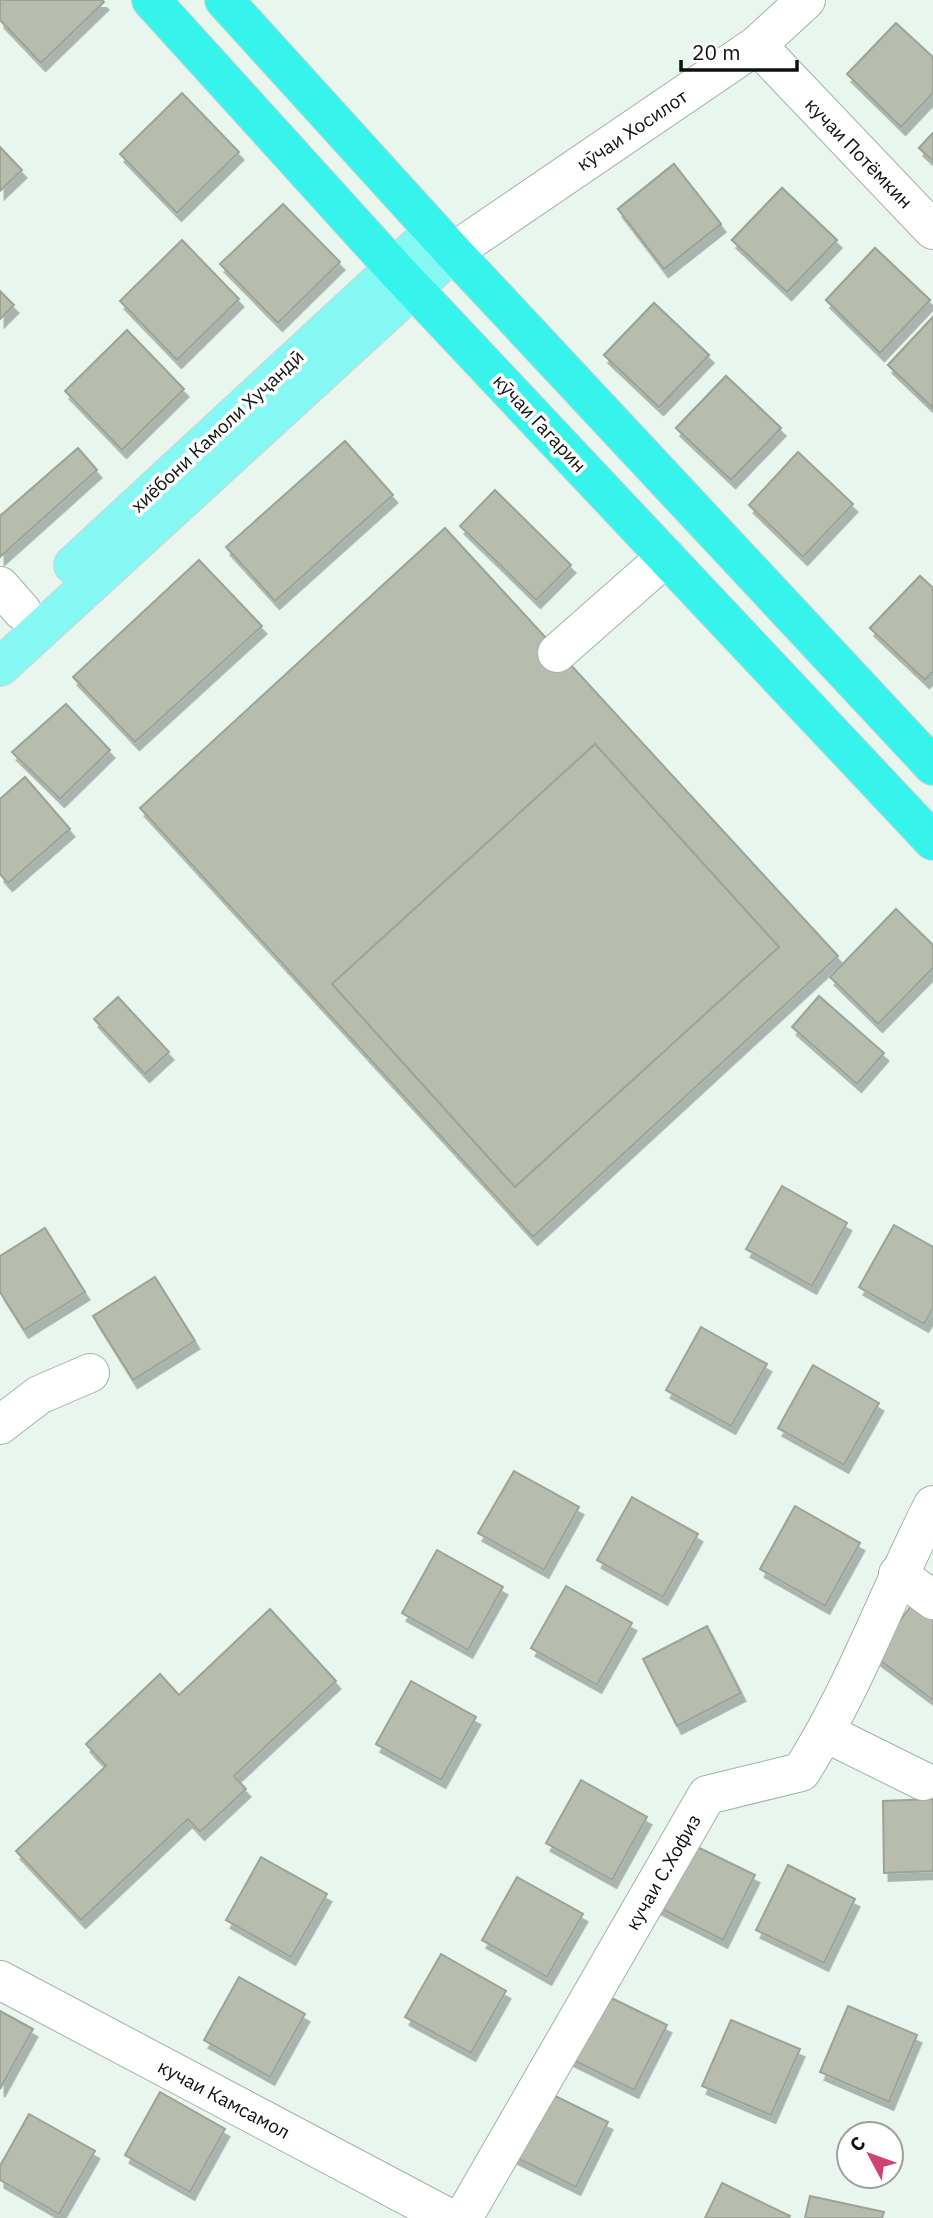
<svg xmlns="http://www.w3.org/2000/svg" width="933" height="2218" viewBox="0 0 933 2218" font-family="'IBM Plex Sans',sans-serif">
<defs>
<filter id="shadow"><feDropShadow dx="4.5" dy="8" stdDeviation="0" flood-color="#0004"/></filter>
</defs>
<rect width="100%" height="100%" fill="#e8f6ed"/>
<!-- building -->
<g fill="#b6bdaf" stroke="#9ca396" stroke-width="2" filter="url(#shadow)">
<path d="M0 0H102L104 2 41 63 0 20Z"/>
<path d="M896 23 933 57V93L901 127 847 74Z"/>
<path d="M182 93 239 152 177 213 120 154Z"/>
<path d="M933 133V161L919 148Z"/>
<path d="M933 133V161L919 148Z"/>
<path d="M0 147 22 170 0 191Z"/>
<path d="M674 164 721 224 664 269 618 209Z"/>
<path d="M674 164 721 224 664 269 618 209Z"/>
<path d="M782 188 837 240 787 292 732 240Z"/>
<path d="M782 188 837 240 787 292 732 240Z"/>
<path d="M283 204 340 262 278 323 220 264Z"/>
<path d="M182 240 239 299 177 360 120 301Z"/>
<path d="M875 248 930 300 880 353 826 300Z"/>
<path d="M875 248 930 300 880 353 826 300Z"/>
<path d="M0 291 14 305 0 319Z"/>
<path d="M654 303 709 355 659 407 604 355Z"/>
<path d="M654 303 709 355 659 407 604 355Z"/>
<path d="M933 317V408L888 365Z"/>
<path d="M933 317V408L888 365Z"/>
<path d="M127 330 184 389 122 450 65 391Z"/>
<path d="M726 376 781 428 731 480 676 428Z"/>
<path d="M726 376 781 428 731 480 676 428Z"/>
<path d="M345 441 393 495 275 601 226 547Z"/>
<path d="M78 448 97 470 0 557V516Z"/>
<path d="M798 452 853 504 803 557 749 505Z"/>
<path d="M495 490 571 565 536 600 460 526Z"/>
<path d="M445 528 838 956 533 1237 140 808Z"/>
<path d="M199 560 262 626 135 742 73 677Z"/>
<path d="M920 576 933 588V671L925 680 870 628Z"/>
<path d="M920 576 933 588V671L925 680 870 628Z"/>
<path d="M66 704 110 750 60 799 12 752Z"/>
<path d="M595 744 779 947 515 1187 332 984Z"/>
<path d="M25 777 70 829 8 883 0 874V799Z"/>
<path d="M896 909 933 945V968L878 1024 830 977Z"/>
<path d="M819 996 884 1053 857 1084 792 1027Z"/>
<path d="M118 997 169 1052 145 1074 94 1019Z"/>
<path d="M782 1186 847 1223 812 1286 746 1249Z"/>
<path d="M894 1225 933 1247V1308L924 1324 859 1287Z"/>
<path d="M45 1228 85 1292 24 1330 0 1292V1256Z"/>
<path d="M155 1277 195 1341 133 1380 93 1316Z"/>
<path d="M701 1327 767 1364 731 1426 666 1390Z"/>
<path d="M813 1365 879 1403 844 1465 778 1428Z"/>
<path d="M514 1471 579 1507 544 1570 478 1533Z"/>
<path d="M632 1497 698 1534 663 1597 597 1560Z"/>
<path d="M795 1506 860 1543 825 1606 760 1569Z"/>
<path d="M437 1550 503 1587 468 1650 402 1613Z"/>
<path d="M566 1586 632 1623 597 1685 531 1648Z"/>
<path d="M917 1598 933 1610V1700L874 1656Z"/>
<path d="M270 1609 336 1681 234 1776 246 1789 200 1832 188 1819 81 1920 16 1851 106 1766 86 1744 160 1674 179 1695Z"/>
<path d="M707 1626 741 1693 677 1726 643 1659Z"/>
<path d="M411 1681 476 1717 441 1780 376 1744Z"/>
<path d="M581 1780 647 1817 612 1880 546 1843Z"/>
<path d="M933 1799V1871L884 1873 883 1801Z"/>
<path d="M687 1842 755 1875 723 1940 656 1906Z"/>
<path d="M261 1857 327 1894 291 1957 226 1920Z"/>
<path d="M788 1865 855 1899 824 1963 756 1930Z"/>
<path d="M517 1877 583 1914 547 1977 482 1940Z"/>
<path d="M441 1954 506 1991 471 2053 405 2017Z"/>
<path d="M239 1977 305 2014 270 2077 204 2040Z"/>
<path d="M599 1992 667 2025 634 2090 567 2057Z"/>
<path d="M848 2006 917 2035 889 2102 820 2072Z"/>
<path d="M0 2011 33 2029 0 2089Z"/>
<path d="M731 2020 800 2049 771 2115 702 2086Z"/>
<path d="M541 2089 608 2122 576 2187 509 2154Z"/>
<path d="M160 2092 225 2129 190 2192 125 2155Z"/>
<path d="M29 2114 95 2151 59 2214 0 2180V2166Z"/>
<path d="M722 2183 790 2216 789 2218H705Z"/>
<path d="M810 2196 884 2212 882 2218H805Z"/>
</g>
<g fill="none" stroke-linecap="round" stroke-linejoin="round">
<!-- minor casing -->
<g stroke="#a4b2a9" stroke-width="40">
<g id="minor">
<path d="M757 45 933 230"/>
<path d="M453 252 757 45 806 0"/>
<path d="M0 586 22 611"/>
<path d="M557 653 666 557"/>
<path d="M0 1425 39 1395 90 1373"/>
<path d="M898 1574 933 1600"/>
<path d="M826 1733 923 1781"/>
<path d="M0 1980 449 2218"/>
<path d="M463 2218 707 1795 801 1772C854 1689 888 1593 933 1505"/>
</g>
</g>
<!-- major casing -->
<g stroke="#d3d4d4" stroke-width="40">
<g id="major">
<path d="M73 565 434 231"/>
<path d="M0 667 453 252"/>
</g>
</g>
<!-- highway casing -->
<g stroke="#d3d4d4" stroke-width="40">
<g id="highway">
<path d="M151 0 394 268 933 841"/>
<path d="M224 0 453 252 933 766"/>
</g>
</g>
<!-- minor -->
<use href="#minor" stroke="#fff" stroke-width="38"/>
<!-- major -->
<use href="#major" stroke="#86f8f4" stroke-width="38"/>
<!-- highway -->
<use href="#highway" stroke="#36f4ec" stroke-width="38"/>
</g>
<g text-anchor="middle" stroke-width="7" stroke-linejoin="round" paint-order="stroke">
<!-- street labels -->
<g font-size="19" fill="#0d120f" stroke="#fff">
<text transform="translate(632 130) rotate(-34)" y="7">кӯчаи Хосилот</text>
<text transform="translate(859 153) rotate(46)" y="7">кучаи Потёмкин</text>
<text transform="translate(540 423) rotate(47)" y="7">кӯчаи Гагарин</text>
<text transform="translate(217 431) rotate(-43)" y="7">хиёбони Камоли Хуҷандӣ</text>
<text transform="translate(663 1872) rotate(-60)" y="7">кучаи С.Хофиз</text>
<text transform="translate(224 2099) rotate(28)" y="7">кучаи Камсамол</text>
</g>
</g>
<!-- north arrow -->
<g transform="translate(870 2155) rotate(311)"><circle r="33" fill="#ffffff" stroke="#9ea09f" stroke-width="2"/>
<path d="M0-5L12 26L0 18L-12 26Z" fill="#cf4273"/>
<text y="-10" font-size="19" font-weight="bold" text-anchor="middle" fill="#0d120f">С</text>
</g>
<!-- scale -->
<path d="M681 60v10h116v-10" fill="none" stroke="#0d120f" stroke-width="3.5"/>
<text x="692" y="60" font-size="21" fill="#0d120f" stroke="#ffffff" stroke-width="5" paint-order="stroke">20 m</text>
</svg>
